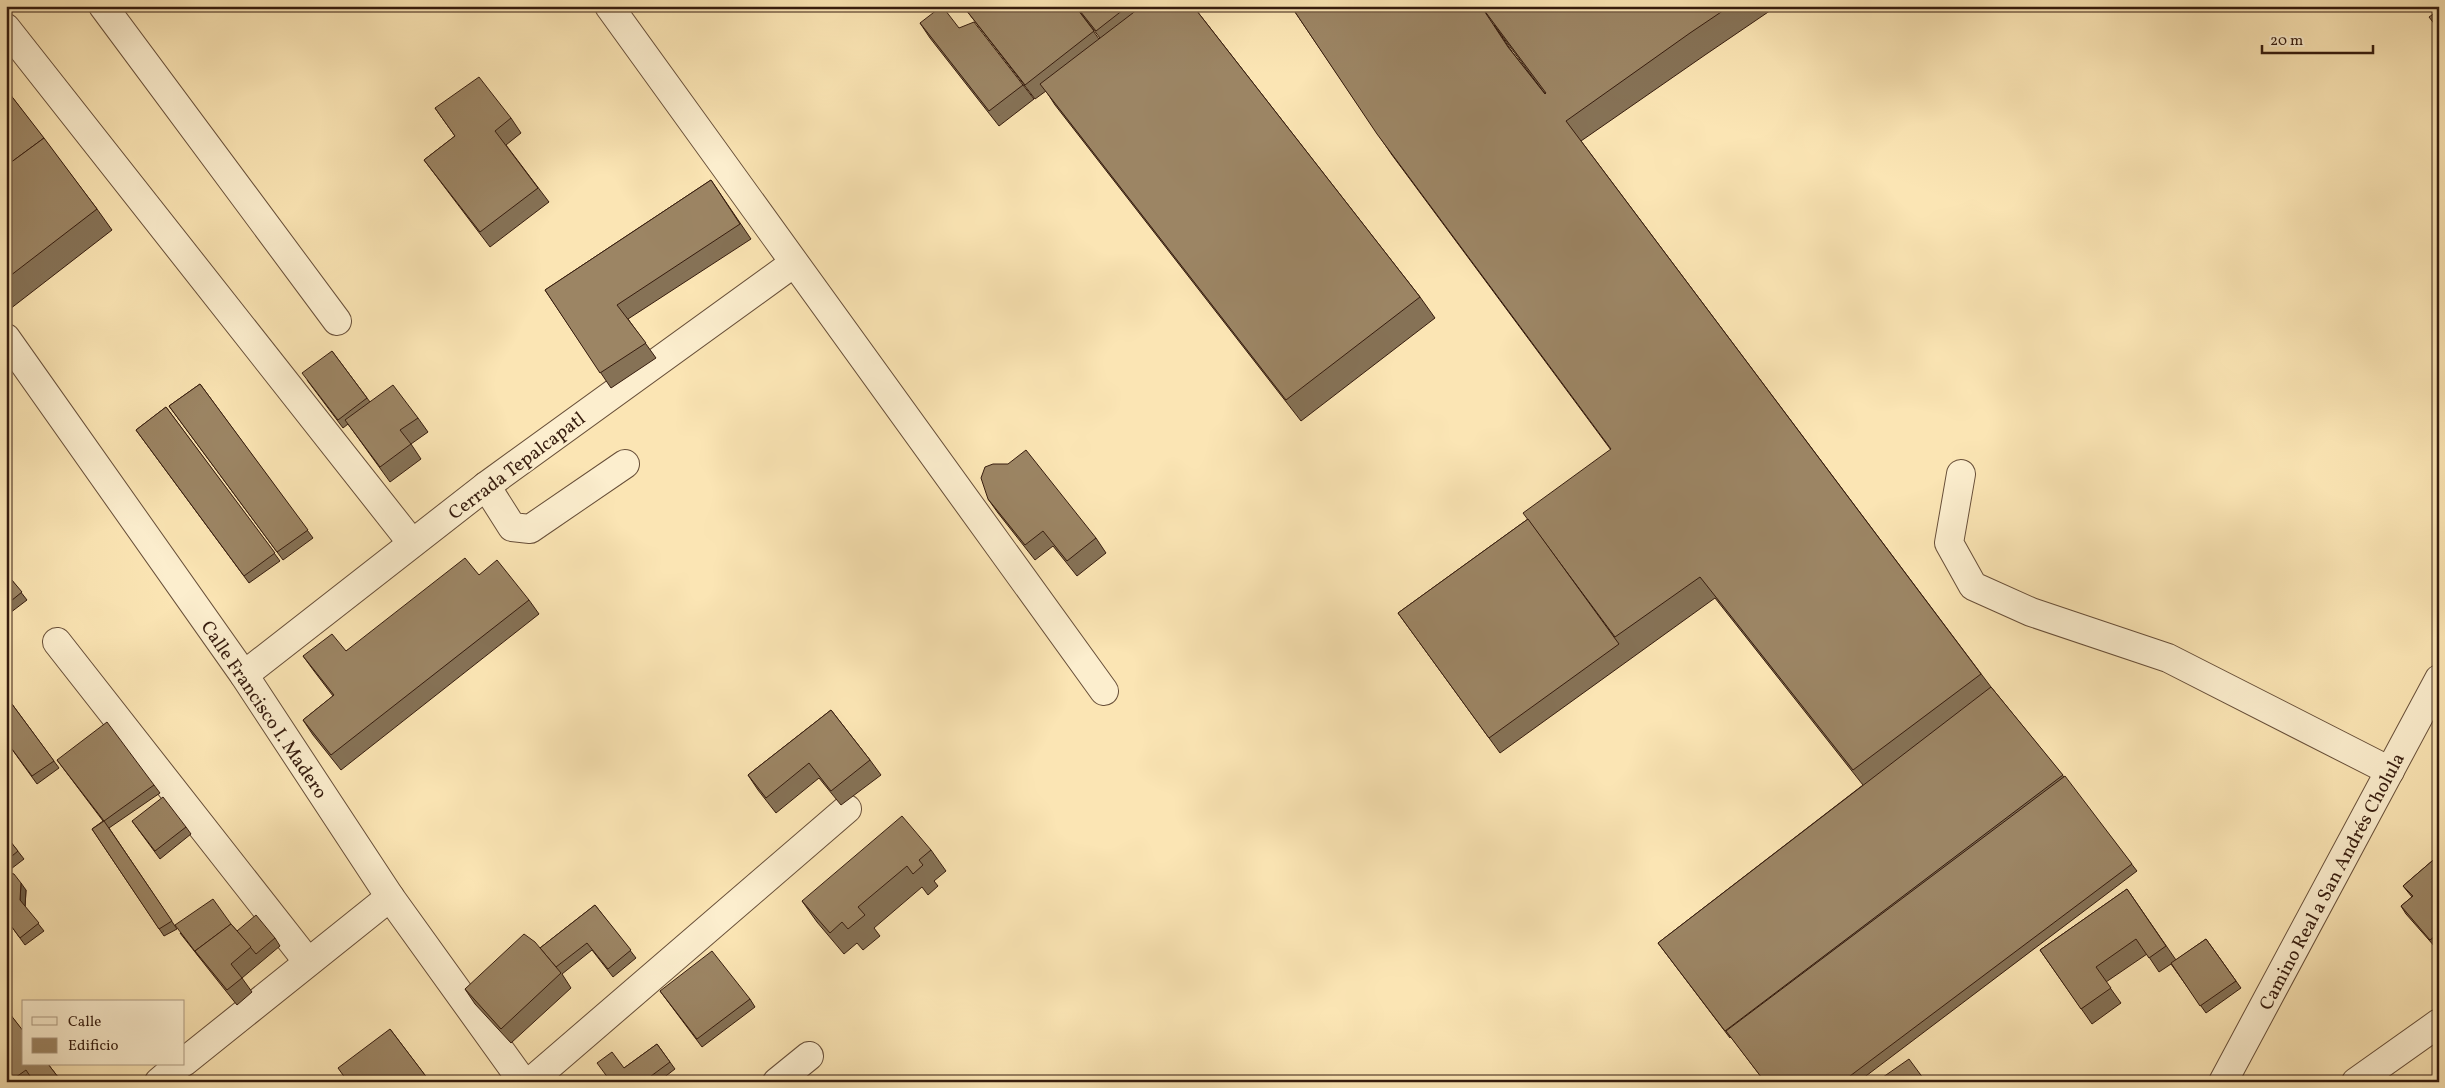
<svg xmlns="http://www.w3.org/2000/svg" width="2445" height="1088" viewBox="0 0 2445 1088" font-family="Vollkorn,serif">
<rect width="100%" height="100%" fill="#fbe5b4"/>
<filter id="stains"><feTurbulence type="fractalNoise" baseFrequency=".004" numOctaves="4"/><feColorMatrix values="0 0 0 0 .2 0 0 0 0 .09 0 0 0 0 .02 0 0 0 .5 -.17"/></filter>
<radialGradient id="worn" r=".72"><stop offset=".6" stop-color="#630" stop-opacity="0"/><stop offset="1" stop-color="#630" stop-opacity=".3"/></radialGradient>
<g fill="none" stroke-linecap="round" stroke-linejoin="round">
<!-- minor casing -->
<g stroke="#674e38" stroke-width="30">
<g id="minor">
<path d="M103 6 337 321"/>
<path d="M609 6 1104 691"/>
<path d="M6 28 412 543"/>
<path d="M6 338 244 675 390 897 523 1082"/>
<path d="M1961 474 1949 543 1973 586 2031 612 2168 658 2390 771"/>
<path d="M486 486 512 527 530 529 625 464"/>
<path d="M57 642 308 962"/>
<path d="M244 675 486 486 794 263"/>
<path d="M184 1062 390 897"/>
<path d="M159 1082 180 1064"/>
<path d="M530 1082 847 809"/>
<path d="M777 1082 809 1056"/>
<path d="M2223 1082 2439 679"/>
<path d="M2356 1082 2439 1023"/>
</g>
</g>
<!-- minor -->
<use href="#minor" stroke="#fceece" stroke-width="28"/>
</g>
<!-- wall -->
<g fill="#867256" stroke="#361c0e" fill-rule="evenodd">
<path d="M963 6H1075L1099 39 1100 38 1075 6H1193L1420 297 1435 318 1301 421 1055 105 1046 91 1035 99Z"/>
<path d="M1291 6H1777L1705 55 1581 141 1991 687 2064 777 2137 871 1858 1082H1765L1731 1037 1730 1038 1658 943 1863 785 1715 598 1500 753 1398 613 1528 519 1611 450 1392 155ZM1494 25 1545 94 1513 53Z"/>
<path d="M2432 6H2439V31L2437 12Z"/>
<path d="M920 23 959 28 1023 85 1034 99 999 126 930 38Z"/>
<path d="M6 89 97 209 112 230 10 309 6 304Z"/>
<path d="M435 108 511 118 521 133 506 145 549 202 490 247 424 160 455 136Z"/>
<path d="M711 180 751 239 628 319 656 358 611 388 545 290Z"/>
<path d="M332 351 370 402 418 418 428 432 411 444 421 459 390 482 348 424 343 428 307 380Z"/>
<path d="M200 384 313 538 283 560 169 406Z"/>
<path d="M166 407 280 561 249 583 136 430Z"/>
<path d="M988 499 1096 538 1106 553 1077 576 1053 546 1035 560 998 513Z"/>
<path d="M6 573 27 600 6 616Z"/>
<path d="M479 575 529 600 539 614 341 770 313 735 303 720 333 696 314 671 303 656 346 651Z"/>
<path d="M6 696 59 768 37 784 6 741Z"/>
<path d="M831 710 870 760 881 775 841 805 819 778 776 813 758 790 748 775Z"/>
<path d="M57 760 154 785 160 793 109 828 177 929 164 936 92 829 103 821Z"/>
<path d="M132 821 186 827 191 834 160 859Z"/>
<path d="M6 836 24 859 7 872 26 890 25 907 44 931 25 945 9 923 6 925Z"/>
<path d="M931 850 946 871 934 881 938 886 928 895 922 887 874 928 880 936 863 950 857 943 844 954 817 922 802 901Z"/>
<path d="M2439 855V945L2436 948 2406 914 2401 906 2412 897 2403 886Z"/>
<path d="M2127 889 2176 960 2206 939 2241 988 2206 1013 2171 964 2159 972 2147 954 2106 982 2121 1003 2092 1024 2040 950Z"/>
<path d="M595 905 636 958 613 977 592 950 562 974 571 988 511 1043 475 1004 465 989 540 948Z"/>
<path d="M231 924 237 931 275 938 280 946 242 978 252 992 237 1005 206 966 180 933Z"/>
<path d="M660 991 750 999 755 1007 702 1047Z"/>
<path d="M6 1009 48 1064 62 1082H6Z"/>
<path d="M390 1029 430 1082H348Z"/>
<path d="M657 1044 675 1069 658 1082H610L624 1068Z"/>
</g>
<!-- shaded-wall -->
<path fill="#6d5d46" stroke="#361c0e" d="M21 883 26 890 25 908 20 900Z"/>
<!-- building -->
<g fill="#9c8564" stroke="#361c0e">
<path d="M942 6 959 28 974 22 1023 85 989 111 920 23Z"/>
<path d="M963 6H1075L1094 31 1025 85Z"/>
<path d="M1076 6H1128L1096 31Z"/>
<path d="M1142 6H1193L1420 297 1286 400 1040 84Z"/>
<path d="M1291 6H1481L1508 47 1545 94 1546 93 1481 6H1730L1690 33 1566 121 1981 674 1853 770 1700 577 1615 637 1523 513 1611 449 1377 134Z"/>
<path d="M2439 10V30L2429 17Z"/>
<path d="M479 77 511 118 495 131 538 188 480 232 424 160 455 136 435 108Z"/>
<path d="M6 89 44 138 6 166Z"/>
<path d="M44 138 97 209 6 279V166Z"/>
<path d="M711 180 740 224 617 305 646 343 600 373 545 290Z"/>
<path d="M332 351 367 398 338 420 302 373Z"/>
<path d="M200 384 308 530 277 552 169 406Z"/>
<path d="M393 385 418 418 400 430 411 444 380 467 345 420Z"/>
<path d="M166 407 275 553 244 576 136 430Z"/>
<path d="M1026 450 1096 538 1067 561 1043 531 1025 545 988 499 981 478 985 467 993 464H1008Z"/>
<path d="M1528 519 1619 644 1489 738 1398 613Z"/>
<path d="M465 558 479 575 497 560 529 600 331 755 303 720 334 695 303 656 332 634 346 651Z"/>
<path d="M6 573 22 592 6 605Z"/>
<path d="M1991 687 2063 775 1725 1031 1658 943Z"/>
<path d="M6 696 54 761 32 776 6 741Z"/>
<path d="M831 710 870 760 831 791 809 763 766 798 748 775Z"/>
<path d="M107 722 154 785 104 821 57 760Z"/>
<path d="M2065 776 2132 864 1842 1082H1765L1726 1031Z"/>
<path d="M163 797 186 827 155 851 132 821Z"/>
<path d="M902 816 931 850 919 860 923 865 913 874 907 866 858 907 865 915 848 929 842 922 830 933 802 901Z"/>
<path d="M104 821 172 921 159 929 92 829Z"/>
<path d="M6 836 18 851 6 861Z"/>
<path d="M2439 855V933L2430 940 2401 906 2413 896 2403 886Z"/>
<path d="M6 872 14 874 21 883 20 900 39 923 20 938 6 919Z"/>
<path d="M2127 889 2166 946 2149 958 2136 939 2096 967 2111 988 2081 1009 2040 950Z"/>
<path d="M213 899 231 924 195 951 200 958 175 925Z"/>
<path d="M595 905 631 950 608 969 587 943 556 967 540 948Z"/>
<path d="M256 915 275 938 256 954 237 931Z"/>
<path d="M231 924 251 947 231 964 242 978 227 990 195 951Z"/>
<path d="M524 934 535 942 561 973 501 1029 465 989Z"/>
<path d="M2206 939 2236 981 2200 1006 2171 963Z"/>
<path d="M712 951 750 999 697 1039 660 991Z"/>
<path d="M6 1009 10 1015 6 1017Z"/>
<path d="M10 1014 24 1032V1064H48L61 1081 34 1082 26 1070 9 1082H6V1017Z"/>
<path d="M390 1029 428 1079 423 1082H348L338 1068Z"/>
<path d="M657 1044 670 1062 643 1082H611L597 1063 612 1052 624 1068Z"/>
<path d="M1909 1059 1926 1082H1876Z"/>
</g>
<g text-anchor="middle" stroke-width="4" stroke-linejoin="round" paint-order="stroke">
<!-- street labels -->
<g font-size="19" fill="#361c0e" stroke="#fceece">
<text transform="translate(516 465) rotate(-37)" y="7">Cerrada Tepalcapatl</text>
<text transform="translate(265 709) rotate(56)" y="7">Calle Francisco I. Madero</text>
<text transform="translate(2331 881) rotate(-62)" y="7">Camino Real a San Andrés Cholula</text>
</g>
</g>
<!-- margin -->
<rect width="2445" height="1088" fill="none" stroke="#fbe5b4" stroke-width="25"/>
<rect x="8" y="8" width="2430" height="1073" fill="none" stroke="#361c0e" stroke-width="2.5"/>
<rect x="12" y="12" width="2420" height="1063" fill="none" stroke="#361c0e"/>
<!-- legend -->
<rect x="22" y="1000" width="162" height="65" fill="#fceece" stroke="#ad9a81"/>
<rect x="32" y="1017" width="25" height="8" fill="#fceece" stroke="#ad9a81"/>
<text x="68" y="1026" font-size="15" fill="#361c0e">Calle</text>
<rect x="32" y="1038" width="25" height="15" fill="#9c8564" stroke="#ad9a81"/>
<text x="68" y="1050" font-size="15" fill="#361c0e">Edificio</text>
<!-- scale -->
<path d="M2262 45v8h111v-8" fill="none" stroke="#361c0e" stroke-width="2.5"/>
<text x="2270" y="45" font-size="15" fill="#361c0e" stroke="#fceece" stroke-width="4" paint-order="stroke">20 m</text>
<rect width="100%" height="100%" filter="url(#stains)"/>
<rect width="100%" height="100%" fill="url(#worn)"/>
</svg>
